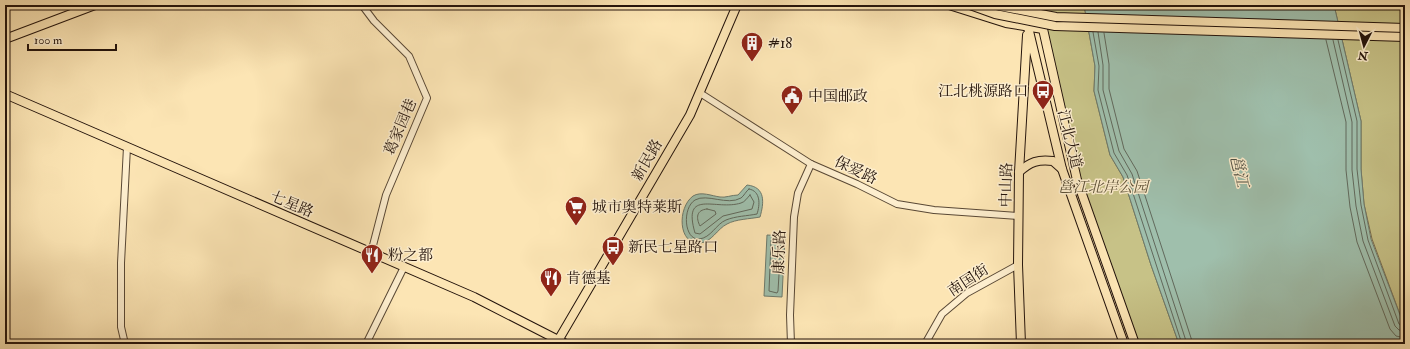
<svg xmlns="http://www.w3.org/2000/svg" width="1410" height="349" viewBox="0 0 1410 349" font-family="'IM FELL Double Pica','Noto Serif SC',serif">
<rect width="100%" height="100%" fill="#fce5b4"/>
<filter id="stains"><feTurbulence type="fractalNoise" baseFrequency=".005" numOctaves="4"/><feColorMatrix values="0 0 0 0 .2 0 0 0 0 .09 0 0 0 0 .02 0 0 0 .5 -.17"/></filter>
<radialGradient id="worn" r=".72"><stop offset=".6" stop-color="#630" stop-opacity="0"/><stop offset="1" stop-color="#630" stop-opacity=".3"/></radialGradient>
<!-- green -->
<g fill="#c7c287" stroke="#756a49">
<path d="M1042 5H1084L1095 66 1094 91 1110 155 1123 177 1151 265 1179 344H1135L1077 180Z"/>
<path d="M1334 5H1405V328L1372 239 1364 204 1361 169V121Z"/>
</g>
<!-- water -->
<g fill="#9fbfac" stroke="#6d7a6c">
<path d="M1084 5H1334L1361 121V169L1364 204 1371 239 1405 328V344H1179L1151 265 1123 177 1110 155 1094 91 1095 66Z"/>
<path d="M747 185C766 187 764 203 760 217 750 219 736 219 727 224 717 229 712 242 700 243 678 245 677 208 693 196 701 191 712 196 720 197 725 198 732 195 738 195Z"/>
<path d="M767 235 785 236 782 297 764 296Z"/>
</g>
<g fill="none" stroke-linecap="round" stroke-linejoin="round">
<!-- shore -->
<g stroke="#61695c" stroke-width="1">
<path d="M1093 32 1099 66 1098 90 1114 153 1127 175 1182 344"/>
<path d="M1098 32 1103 65V90L1119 151 1132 174 1187 344"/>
<path d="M1104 33 1109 64V89L1124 149 1137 171 1193 344"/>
<path d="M1326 40 1346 122V170L1350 207 1357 242 1390 329 1396 336 1405 338"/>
<path d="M1333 40 1352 122V170L1356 206 1363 241 1395 326 1399 330 1405 332"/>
<path d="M1338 40 1357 121V169L1361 205 1368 240 1399 324 1405 327"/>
<path d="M749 189C761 191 760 205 757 214 747 216 736 216 726 220 716 224 711 238 699 239 684 240 682 208 695 200 707 193 727 206 741 198 744 196 746 191 749 189Z"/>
<path d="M750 195 754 202 752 209 723 216 700 234 695 233C682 188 716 211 741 203 745 202 747 198 750 195Z"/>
<path d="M707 209 715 211 716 214 700 226C696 218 696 210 707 209Z"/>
<path d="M773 239 781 241 778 291 777 293 769 291 771 241Z"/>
</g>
<!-- minor casing -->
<g stroke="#594835" stroke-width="8">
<g id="minor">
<path d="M362 5 374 21 409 56 427 98 386 195 371 253"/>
<path d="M700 93 811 164 857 184 897 204 934 210 1019 216"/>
<path d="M125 344 121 327V263L127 147"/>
<path d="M366 344 404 267"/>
<path d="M791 344 790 315 794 217 798 193 811 164"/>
<path d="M925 344 942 314 967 293 1018 265"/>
</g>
</g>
<!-- major casing -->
<g stroke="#23130b" stroke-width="10">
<g id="major">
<path d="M949 5 1006 23 1043 29"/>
<path d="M1018 5 1042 10"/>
<path d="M1027 5 1028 27 1062 169 1124 344"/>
<path d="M1042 5 1043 29 1077 180 1135 344"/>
<path d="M5 39 95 5"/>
<path d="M5 94 474 297 566 344"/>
<path d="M1019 172C1030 162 1038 159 1053 161L1062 169"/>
<path d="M558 343 559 339 690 115 737 5"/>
<path d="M1021 344 1018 265 1019 172 1027 35"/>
</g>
</g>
<!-- minor -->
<use href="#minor" stroke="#fdeece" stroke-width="6"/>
<!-- major -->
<use href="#major" stroke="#fce5b4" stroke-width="8"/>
<!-- major-bridge casing -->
<g stroke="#23130b" stroke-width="10" stroke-linecap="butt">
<g id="major-bridge">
<path d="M970 5 995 14 1055 26 1405 37"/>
<path d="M994 5 1056 17 1405 28"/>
</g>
</g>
<!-- major-bridge -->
<use href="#major-bridge" stroke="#fce5b4" stroke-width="8"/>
</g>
<!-- icons -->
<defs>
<g id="building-pin" transform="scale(1.15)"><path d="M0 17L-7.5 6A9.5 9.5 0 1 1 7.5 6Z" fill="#8f2418" stroke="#fdeece"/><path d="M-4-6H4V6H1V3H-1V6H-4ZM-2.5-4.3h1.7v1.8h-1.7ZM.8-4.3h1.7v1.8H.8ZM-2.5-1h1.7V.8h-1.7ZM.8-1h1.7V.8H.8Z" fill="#fff"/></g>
<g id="bus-pin" transform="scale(1.15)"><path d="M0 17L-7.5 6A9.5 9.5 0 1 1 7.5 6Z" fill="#8f2418" stroke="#fdeece"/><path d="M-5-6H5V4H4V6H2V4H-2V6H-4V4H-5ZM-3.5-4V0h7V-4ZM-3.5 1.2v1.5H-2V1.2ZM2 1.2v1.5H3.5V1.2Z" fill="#fff"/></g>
<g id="civic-pin" transform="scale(1.15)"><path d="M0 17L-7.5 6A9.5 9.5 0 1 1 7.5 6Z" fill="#8f2418" stroke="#fdeece"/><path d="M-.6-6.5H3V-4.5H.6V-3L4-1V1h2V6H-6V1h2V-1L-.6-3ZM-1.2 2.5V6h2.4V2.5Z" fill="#fff"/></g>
<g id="supermarket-pin" transform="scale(1.15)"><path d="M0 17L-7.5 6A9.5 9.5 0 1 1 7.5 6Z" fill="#8f2418" stroke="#fdeece"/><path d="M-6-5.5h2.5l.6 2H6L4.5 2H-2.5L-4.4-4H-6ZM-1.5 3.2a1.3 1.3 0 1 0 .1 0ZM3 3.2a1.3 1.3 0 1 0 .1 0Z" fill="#fff"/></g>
<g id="restaurant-pin" transform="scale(1.15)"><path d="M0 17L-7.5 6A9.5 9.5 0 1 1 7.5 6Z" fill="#8f2418" stroke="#fdeece"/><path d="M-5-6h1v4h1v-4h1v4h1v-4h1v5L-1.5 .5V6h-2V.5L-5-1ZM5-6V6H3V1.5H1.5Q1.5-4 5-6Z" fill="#fff"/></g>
</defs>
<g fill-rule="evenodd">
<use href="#building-pin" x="752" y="43"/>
<use href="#bus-pin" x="1043" y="91"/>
<use href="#civic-pin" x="792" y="96"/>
<use href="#supermarket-pin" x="576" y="207"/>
<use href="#bus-pin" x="613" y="247"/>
<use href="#restaurant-pin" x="372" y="255"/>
<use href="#restaurant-pin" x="551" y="278"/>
</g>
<g text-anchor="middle" stroke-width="3" stroke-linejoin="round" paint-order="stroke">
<!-- poi labels -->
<g font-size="15" fill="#23130b" stroke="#fdeece" text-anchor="start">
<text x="768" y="48">#18</text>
<text x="1028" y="96" text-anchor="end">江北桃源路口</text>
<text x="808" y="101">中国邮政</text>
<text x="592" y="212">城市奥特莱斯</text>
<text x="628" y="252">新民七星路口</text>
<text x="388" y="260">粉之都</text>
<text x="566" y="283">肯德基</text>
</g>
<!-- street labels -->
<g font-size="15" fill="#23130b" stroke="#fdeece">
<text transform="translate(400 127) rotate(-67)" y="5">葛家园巷</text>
<text transform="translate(1070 139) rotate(76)" y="5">江北大道</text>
<text transform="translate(647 160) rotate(-60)" y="5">新民路</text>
<text transform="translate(856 170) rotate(25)" y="5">保爱路</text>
<text transform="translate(1006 185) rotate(-89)" y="5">中山路</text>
<text transform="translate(292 204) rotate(23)" y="5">七星路</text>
<text transform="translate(779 252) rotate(-88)" y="5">康乐路</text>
<text transform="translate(968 280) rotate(-33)" y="5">南国街</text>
</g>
<!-- park labels -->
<g font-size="15" font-style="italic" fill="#5c5036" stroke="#fdeece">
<text x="1103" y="192">邕江北岸公园</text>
</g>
<!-- water labels -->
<g font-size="16" font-style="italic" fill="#4e4f43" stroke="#fdeece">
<text transform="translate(1240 171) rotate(77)" y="6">邕江</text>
</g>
</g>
<!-- margin -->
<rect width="1410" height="349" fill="none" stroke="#fce5b4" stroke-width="20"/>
<rect x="6" y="6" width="1398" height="337" fill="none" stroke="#23130b" stroke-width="2"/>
<rect x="10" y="10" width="1390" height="329" fill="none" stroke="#23130b"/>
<!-- north arrow -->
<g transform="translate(1364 46) rotate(186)" stroke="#fdeece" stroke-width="3" paint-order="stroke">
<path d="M0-3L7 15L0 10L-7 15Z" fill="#23130b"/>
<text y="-6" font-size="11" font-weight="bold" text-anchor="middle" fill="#23130b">N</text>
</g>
<!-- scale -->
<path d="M28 44v6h88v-6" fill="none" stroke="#23130b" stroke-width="2"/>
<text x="34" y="44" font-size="12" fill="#23130b" stroke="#fdeece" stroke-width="3" paint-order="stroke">100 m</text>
<rect width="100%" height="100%" filter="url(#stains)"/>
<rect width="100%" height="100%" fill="url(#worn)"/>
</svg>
